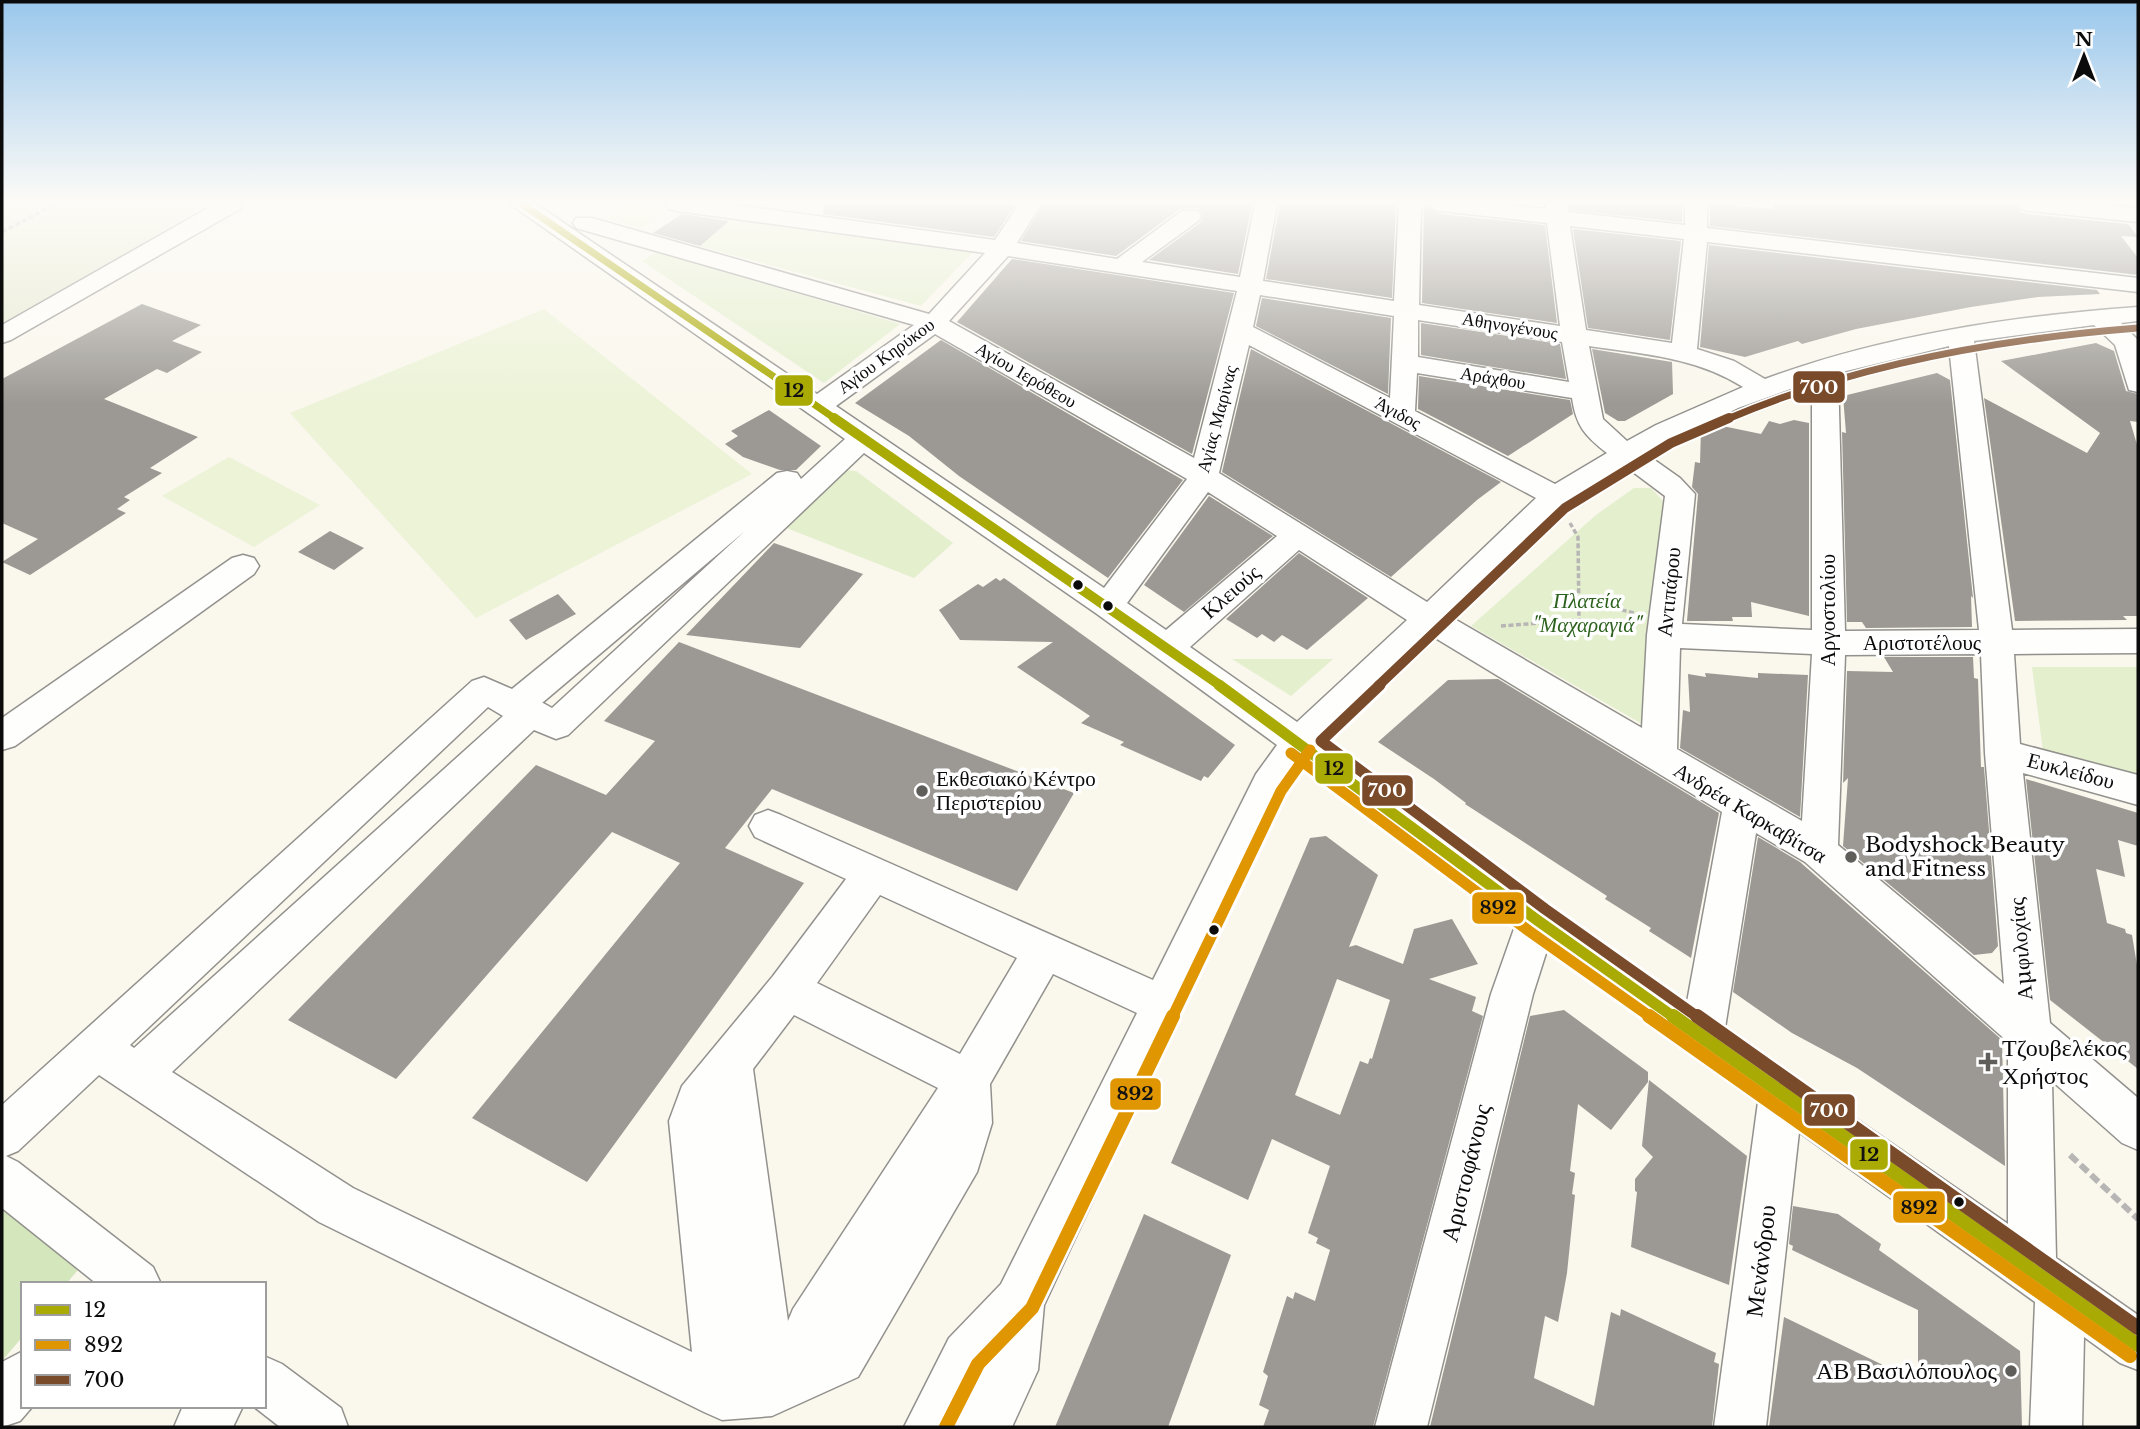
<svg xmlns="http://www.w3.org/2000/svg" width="2140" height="1429" viewBox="0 0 2140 1429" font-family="'Libre Baskerville',serif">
<rect width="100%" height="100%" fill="#faf7ed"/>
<!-- green -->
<g fill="#e3efcd">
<path d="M629 204 670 210 641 228 607 219Z"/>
<path d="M732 218 973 252 921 306 699 246Z"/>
<path d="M657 252 900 324 824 383 642 261Z"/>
<path d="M844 470 856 471 953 543 914 578 784 527Z"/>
<path d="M1634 488H1651L1663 501 1644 725 1471 626 1596 515Z"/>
<path d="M1232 659H1333L1291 696Z"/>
<path d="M2032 667H2138V776L2043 751Z"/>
</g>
<!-- forest -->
<path fill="#d4e6bc" d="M2 1196 88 1258 66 1284H23V1336L2 1361Z"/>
<!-- cemetery -->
<path fill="#e5ead2" d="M2 204H212L2 323Z"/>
<!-- pitch -->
<g fill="#ecf3d7">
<path d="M544 309 752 474 476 618 290 413Z"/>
<path d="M229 457 320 505 254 547 162 496Z"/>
</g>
<!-- building -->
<g fill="#9c9994" fill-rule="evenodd">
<path d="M824 204H1016L994 237 823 214Z"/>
<path d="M1043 204H1252L1238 274 1149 260 1200 223 1203 215 1198 208 1180 209 1116 256 1021 241Z"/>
<path d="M1280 204H1396L1392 298 1266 279Z"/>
<path d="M1424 204 1440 214 1545 225 1557 323 1422 303Z"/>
<path d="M1570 204H1682V222L1570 210Z"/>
<path d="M1710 204 1774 209 1773 204H2016L2020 212 2028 214 2128 224 2138 237 2121 236 2138 258V275L1710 226Z"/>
<path d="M682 214 729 221 700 246 653 233Z"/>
<path d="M1573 229 1681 241 1670 340 1588 328Z"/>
<path d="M1709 245 2097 290 2100 294 2038 297 1971 307 1856 329 1802 344 1798 341 1745 357 1700 347Z"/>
<path d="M1012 259 1234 293 1192 454 957 322Z"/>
<path d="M1262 298 1391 318 1388 394 1256 326Z"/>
<path d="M142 304 201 325 172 341 202 352 167 373 157 369 104 399 198 437 150 468 162 473 124 497 130 500 117 509 126 513 30 575 2 562 38 539 2 523V379Z"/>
<path d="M1421 323 1560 344 1566 379 1421 355Z"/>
<path d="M941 340 1183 480 1108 578 959 476 909 436 855 403Z"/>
<path d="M2096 343 2114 351 2126 391 2138 394V422L2130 421 2138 448V616H2123L2127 620 2015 621 1984 398 2087 453 2100 433 2001 361Z"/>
<path d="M1251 349 1501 482 1477 500 1391 577 1222 472Z"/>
<path d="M1592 349 1672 362 1673 394 1625 421H1618L1605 413Z"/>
<path d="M1937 373 1950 380 1973 598 1971 596 1972 627 1866 628 1862 622H1847L1842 432 1846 433 1843 396Z"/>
<path d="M1419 376 1570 400 1573 414 1508 456 1418 409Z"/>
<path d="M769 410 821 446 796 470H780L743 457 725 444 738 436 731 431Z"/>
<path d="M1794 420 1809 423V616L1751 602 1752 617H1732L1733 621H1687L1698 494 1692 487 1695 462 1700 463 1701 429 1713 424 1761 434 1769 421 1780 424Z"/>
<path d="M1209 496 1273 536 1184 612 1144 585Z"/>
<path d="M330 531 364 548 334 570 298 552Z"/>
<path d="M774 543 863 574 800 648 686 635Z"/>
<path d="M1299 553 1368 598 1307 650 1282 635 1274 642 1262 634 1257 638 1226 619Z"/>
<path d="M996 578 1000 581 1004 578 1235 745 1208 778 1204 776 1201 781 1120 745 1124 742 1081 723 1090 716 1017 667 1053 642 960 640 939 610 978 584 983 587Z"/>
<path d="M558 594 576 614 526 640 509 620Z"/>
<path d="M679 642 1074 793 1017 891 772 789 725 848 804 883 587 1182 472 1118 680 863 612 832 396 1079 288 1020 536 765 606 795 655 741 604 721Z"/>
<path d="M1884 657H1973L1974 678 1978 679 1981 767H1984L1998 946 1992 953 1974 955 1843 846 1848 778 1843 783 1847 671 1893 672Z"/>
<path d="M1705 673 1758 678V673L1808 675 1800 817 1680 748 1683 710 1690 712 1688 674 1706 677Z"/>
<path d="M1498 679 1719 813 1691 958 1649 931 1651 928 1605 899 1607 896 1465 804 1466 803 1434 779 1378 742 1448 680Z"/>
<path d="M2026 779 2138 813V846L2118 840 2125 877 2096 869 2107 923 2125 929 2126 933 2132 935 2138 971V1069L2050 1000Z"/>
<path d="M1326 836 1378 875 1349 947 1356 945 1403 964 1414 929 1452 919 1478 964 1429 979 1476 997 1472 1011 1483 1016 1373 1427H1263L1269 1410 1259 1405 1268 1376 1263 1372 1287 1296 1293 1299 1295 1292 1315 1301 1330 1250 1316 1243 1318 1238 1308 1233 1330 1166 1272 1139 1248 1200 1171 1163 1310 838ZM1337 979 1390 1000 1372 1059 1370 1058 1368 1064 1360 1061 1340 1115 1295 1095Z"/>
<path d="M1758 837 1800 862 2002 1040 2005 1166 1857 1068 1792 1033 1733 992Z"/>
<path d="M1564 1010 1648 1072V1082L1611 1130 1578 1104 1570 1171 1575 1173 1572 1194 1575 1195 1567 1273 1558 1322 1545 1316 1534 1378 1594 1406 1611 1312 1620 1316 1621 1309 1716 1353 1714 1362 1719 1364 1712 1427H1430L1530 1016Z"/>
<path d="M1649 1080 1747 1156 1729 1285 1631 1247 1637 1192 1635 1191V1179L1653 1157 1642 1146Z"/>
<path d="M1793 1206 1838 1214 1881 1244 1879 1250 2020 1351 2022 1427H1769L1784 1317 1918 1382V1310L1792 1250 1793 1246 1789 1244Z"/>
<path d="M1144 1214 1231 1255 1168 1427H1055Z"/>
</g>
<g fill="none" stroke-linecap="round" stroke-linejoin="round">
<!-- minor casing -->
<g stroke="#93918d" stroke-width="3">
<g id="minor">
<path d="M215 204H243L240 209 11 340 2 343V325Z"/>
<path d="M510 204H536L817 394 914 325 576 228 573 223 576 218H592L929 314 985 253 677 211 669 209 666 204H729L995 240 1019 204H1041L1017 243 1117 259 1182 211H1198L1201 216 1198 221 1142 262 1240 277 1255 204H1277L1263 281 1394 301 1399 204H1421L1419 305 1560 326 1547 223 1441 211 1433 209 1430 204H1502L1546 209 1545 204H1567L1568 212 1685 225V204H1707V228L2138 278V292L1707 242 1697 349 1734 361 1765 379C1884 335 2013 316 2138 307V321L2121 323 2138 340V392L2129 390 2115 345 2094 325 1974 341 2012 630 2138 629V653L2014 654 2020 744 2138 775V805L2023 773 2050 1023 2138 1098V1150L2122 1143 2052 1081 2056 1258 2138 1315V1370L2120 1363 2084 1337 2082 1427H2030L2035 1302 1799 1132 1766 1427H1714L1758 1102 1547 950 1533 994 1427 1427H1375L1491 994 1515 926 1303 764 1283 792 1044 1305 1038 1370 1012 1427H904L949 1338 1001 1284 1137 1013 1053 974 990 1084 992 1123 977 1172 858 1377 772 1416 722 1420 704 1412 319 1222 99 1075 18 1151 6 1156 18 1162 153 1267 161 1284H97L2 1208V1105L472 681 484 677 512 689 777 473 787 471 797 473 801 479 845 439ZM1570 226 1684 239 1672 343 1586 330ZM1008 256 1237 291 1194 458 949 321ZM1260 295 1394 316 1390 398 1253 327ZM1418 320 1562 342 1569 382 1418 357ZM935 334 1187 479 1104 588 836 406ZM1249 345 1536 498 1427 602 1219 473ZM1589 346C1642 354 1696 357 1743 387L1656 425 1627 441 1603 419ZM1949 346 1979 630 1845 631 1838 373ZM1417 373 1572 398C1576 426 1585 436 1607 453L1555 484 1415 411ZM1812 381V630L1682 624 1695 494 1680 478 1646 454 1738 408ZM864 453 1097 614 1277 745 1256 774 1153 980 781 815 768 810 755 815 749 826 755 837 846 879 773 976 682 1086 669 1121 692 1352 353 1188 172 1072 534 730 556 739 568 735ZM1625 466 1665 496 1647 635 1642 728 1451 617 1566 504ZM1208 492 1277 536 1166 630 1127 603ZM745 531 552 708 543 703H542ZM1299 550 1407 620 1297 722 1190 647ZM1432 636 1722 812 1687 1002 1551 908 1323 741ZM1680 648 1812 654 1802 821 1677 749ZM1981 654 1985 753 2004 984 1838 845 1845 655ZM488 707 503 716 134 1048 130 1045ZM1756 833 1805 862 2008 1042V1224L1725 1028ZM880 895 1017 958 960 1054 817 983ZM794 1015 938 1088 793 1309 788 1321 753 1069Z"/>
<path d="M2018 204H2099L2138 208V222L2029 211 2021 209Z"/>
<path d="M243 555 254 558 259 566 254 574 15 746 2 750V718L232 558Z"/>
<path d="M23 1351V1406H33L20 1421 2 1427V1362Z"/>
<path d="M264 1356 282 1364 341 1408 348 1427H280L253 1406H264Z"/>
<path d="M183 1406H243L233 1427H174Z"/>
</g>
</g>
<!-- path-far1 -->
<g stroke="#b7b6b5" stroke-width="3.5" stroke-dasharray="5 2.5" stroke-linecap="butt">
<path d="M2 232 56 204"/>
<path d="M1578 599 1634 613"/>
<path d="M1501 626 1579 620 1578 537 1570 523"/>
</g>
<!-- path -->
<path stroke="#b7b6b5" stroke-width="6" stroke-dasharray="10 4.5" stroke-linecap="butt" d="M2070 1155 2138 1219"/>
<!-- minor -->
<use href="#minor" fill="#fefefc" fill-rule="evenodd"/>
<!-- bus-1-far3 casing -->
<g stroke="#fff" stroke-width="10">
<path id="bus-1-far3" d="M522 204 837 420"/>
</g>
<!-- bus-1-far2 casing -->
<g stroke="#fff" stroke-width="14">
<path id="bus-1-far2" d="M834 418 1221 686"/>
</g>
<!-- bus-1-far1 casing -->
<g stroke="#fff" stroke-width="17">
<path id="bus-1-far1" d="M1219 685 1537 920 1675 1018"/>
</g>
<!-- bus-1 casing -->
<g stroke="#fff" stroke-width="19">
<path id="bus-1" d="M1673 1016 2138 1345"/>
</g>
<!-- bus-2-far1 casing -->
<g stroke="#fff" stroke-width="17">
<g id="bus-2-far1">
<path d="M1291 753 1529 931 1652 1018"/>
<path d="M1172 1018 1281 791 1310 750"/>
</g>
</g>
<!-- bus-2 casing -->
<g stroke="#fff" stroke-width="19">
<g id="bus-2">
<path d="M1649 1016 2130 1356"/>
<path d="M946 1427 978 1364 1032 1308 1173 1016"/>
</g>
</g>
<!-- bus-3-far3 casing -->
<g stroke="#fff" stroke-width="10">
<path id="bus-3-far3" d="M1725 420C1855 364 1998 339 2138 328"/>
</g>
<!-- bus-3-far2 casing -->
<g stroke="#fff" stroke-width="14">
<path id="bus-3-far2" d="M1378 686 1565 508 1671 443 1729 418"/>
</g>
<!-- bus-3-far1 casing -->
<g stroke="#fff" stroke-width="17">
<path id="bus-3-far1" d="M1380 685 1321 741 1545 909 1699 1018"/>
</g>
<!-- bus-3 casing -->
<g stroke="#fff" stroke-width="19">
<path id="bus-3" d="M1697 1016 2138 1328"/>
</g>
<!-- bus-1-far3 -->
<use href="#bus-1-far3" stroke="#aaaa04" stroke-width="7"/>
<!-- bus-1-far2 -->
<use href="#bus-1-far2" stroke="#aaaa04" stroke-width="10"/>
<!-- bus-1-far1 -->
<use href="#bus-1-far1" stroke="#aaaa04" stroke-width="11"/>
<!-- bus-1 -->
<use href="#bus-1" stroke="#aaaa04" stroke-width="14"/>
<!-- bus-2-far1 -->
<use href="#bus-2-far1" stroke="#df9601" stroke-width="11"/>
<!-- bus-2 -->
<use href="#bus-2" stroke="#df9601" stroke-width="14"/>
<!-- bus-3-far3 -->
<use href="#bus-3-far3" stroke="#7a4b2a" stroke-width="7"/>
<!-- bus-3-far2 -->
<use href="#bus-3-far2" stroke="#7a4b2a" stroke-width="10"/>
<!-- bus-3-far1 -->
<use href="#bus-3-far1" stroke="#7a4b2a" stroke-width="11"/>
<!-- bus-3 -->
<use href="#bus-3" stroke="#7a4b2a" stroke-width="14"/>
</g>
<!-- sky -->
<linearGradient id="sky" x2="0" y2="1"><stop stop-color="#9ac7ec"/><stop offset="0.5" stop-color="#fdfbf7"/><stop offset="1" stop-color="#fdfbf7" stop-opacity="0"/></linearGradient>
<rect width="2140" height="404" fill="url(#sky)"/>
<!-- markers -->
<g fill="#0b0b0b" stroke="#fff" stroke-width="2.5">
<circle cx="1078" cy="585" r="6"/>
<circle cx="1108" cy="606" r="6"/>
<circle cx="1214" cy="930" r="6"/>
<circle cx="1959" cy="1202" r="6"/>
</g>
<g fill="#5f5e5a" stroke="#fff" stroke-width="2.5">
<circle cx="922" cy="791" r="7"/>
<circle cx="1851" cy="857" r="7"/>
<path d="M1984.5 1051.5h7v7h7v7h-7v7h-7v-7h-7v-7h7z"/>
<circle cx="2011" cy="1371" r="7"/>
</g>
<g text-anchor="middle" stroke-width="7" stroke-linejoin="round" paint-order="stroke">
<!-- far-street labels -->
<g font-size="18" fill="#0b0b0b" stroke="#fff">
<text transform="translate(1510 326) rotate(9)" y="6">Αθηνογένους</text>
<text transform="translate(886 356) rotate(-36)" y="6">Αγίου Κηρύκου</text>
<text transform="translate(1026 375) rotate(30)" y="6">Αγίου Ιερόθεου</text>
<text transform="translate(1493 378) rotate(9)" y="6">Αράχθου</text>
<text transform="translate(1398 413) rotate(28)" y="6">Άγιδος</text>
<text transform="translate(1217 419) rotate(-75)" y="6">Αγίας Μαρίνας</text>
</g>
<!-- street labels -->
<g font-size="21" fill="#0b0b0b" stroke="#fff">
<text transform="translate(1231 592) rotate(-41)" y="7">Κλειούς</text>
<text transform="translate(1669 592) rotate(-84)" y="7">Αντιπάρου</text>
<text transform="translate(1828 610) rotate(-90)" y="7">Αργοστολίου</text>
<text x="1922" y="650">Αριστοτέλους</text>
<text transform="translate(2071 771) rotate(15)" y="7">Ευκλείδου</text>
<text transform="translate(1750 813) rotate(31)" y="7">Ανδρέα Καρκαβίτσα</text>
<text transform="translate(2021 949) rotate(-95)" y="7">Αμφιλοχίας</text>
</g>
<!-- park labels -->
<g font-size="21" font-style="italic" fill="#2c611d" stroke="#fff">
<text x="1587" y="608">Πλατεία<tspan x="1587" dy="24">"Μαχαραγιά"</tspan></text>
</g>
<!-- poi labels -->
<g font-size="21" fill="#0b0b0b" stroke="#fff" text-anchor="start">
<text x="936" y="786">Εκθεσιακό Κέντρο<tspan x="936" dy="24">Περιστερίου</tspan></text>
<text x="1865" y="852">Bodyshock Beauty<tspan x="1865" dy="24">and Fitness</tspan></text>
</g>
<!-- near-poi labels -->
<g font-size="24" fill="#0b0b0b" stroke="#fff" text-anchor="start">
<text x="2002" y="1056">Τζουβελέκος<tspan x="2002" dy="28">Χρήστος</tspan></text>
<text x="1997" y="1379" text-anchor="end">ΑΒ Βασιλόπουλος</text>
</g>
<!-- near-street labels -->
<g font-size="24" fill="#0b0b0b" stroke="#fff">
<text transform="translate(1466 1173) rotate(-76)" y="8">Αριστοφάνους</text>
<text transform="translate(1761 1261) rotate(-83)" y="8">Μενάνδρου</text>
</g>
</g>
<g stroke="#fff" stroke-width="2.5">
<rect x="1792" y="370" width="54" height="34" rx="7" fill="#7a4b2a"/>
<rect x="774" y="374" width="40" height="33" rx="7" fill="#aaaa04"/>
<rect x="1314" y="752" width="40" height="33" rx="7" fill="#aaaa04"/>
<rect x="1361" y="774" width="53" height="33" rx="7" fill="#7a4b2a"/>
<rect x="1471" y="891" width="54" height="34" rx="7" fill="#df9601"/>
<rect x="1109" y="1077" width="53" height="34" rx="7" fill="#df9601"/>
<rect x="1803" y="1093" width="53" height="34" rx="7" fill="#7a4b2a"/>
<rect x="1849" y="1138" width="40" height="33" rx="7" fill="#aaaa04"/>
<rect x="1892" y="1190" width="54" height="34" rx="7" fill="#df9601"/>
</g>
<g font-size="19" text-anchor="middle" font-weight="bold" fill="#fff">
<text x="1819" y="394">700</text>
<text x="1387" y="797">700</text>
<text x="1829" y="1117">700</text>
</g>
<g font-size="19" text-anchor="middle" font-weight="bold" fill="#111">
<text x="794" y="397">12</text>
<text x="1334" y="775">12</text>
<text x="1498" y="914">892</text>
<text x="1135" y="1100">892</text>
<text x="1869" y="1161">12</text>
<text x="1919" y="1214">892</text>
</g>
<!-- border -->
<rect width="2140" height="1429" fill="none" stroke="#0b0b0b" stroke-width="7"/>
<!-- legend -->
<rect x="21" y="1282" width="245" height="126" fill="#ffffff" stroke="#9d9d9d" stroke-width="2"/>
<rect x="35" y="1305" width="35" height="10" fill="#aaaa04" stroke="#9d9d9d" stroke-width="2"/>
<text x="84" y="1317" font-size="21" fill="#0b0b0b">12</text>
<rect x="35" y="1340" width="35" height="10" fill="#df9601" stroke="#9d9d9d" stroke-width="2"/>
<text x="84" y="1352" font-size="21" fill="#0b0b0b">892</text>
<rect x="35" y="1375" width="35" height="10" fill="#7a4b2a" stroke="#9d9d9d" stroke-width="2"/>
<text x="84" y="1387" font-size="21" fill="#0b0b0b">700</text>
<!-- north arrow -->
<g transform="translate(2084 56)" stroke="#ffffff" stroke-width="5" paint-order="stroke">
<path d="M0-5L12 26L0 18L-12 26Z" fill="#0b0b0b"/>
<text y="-10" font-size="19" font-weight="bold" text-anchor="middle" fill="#0b0b0b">N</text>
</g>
</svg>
